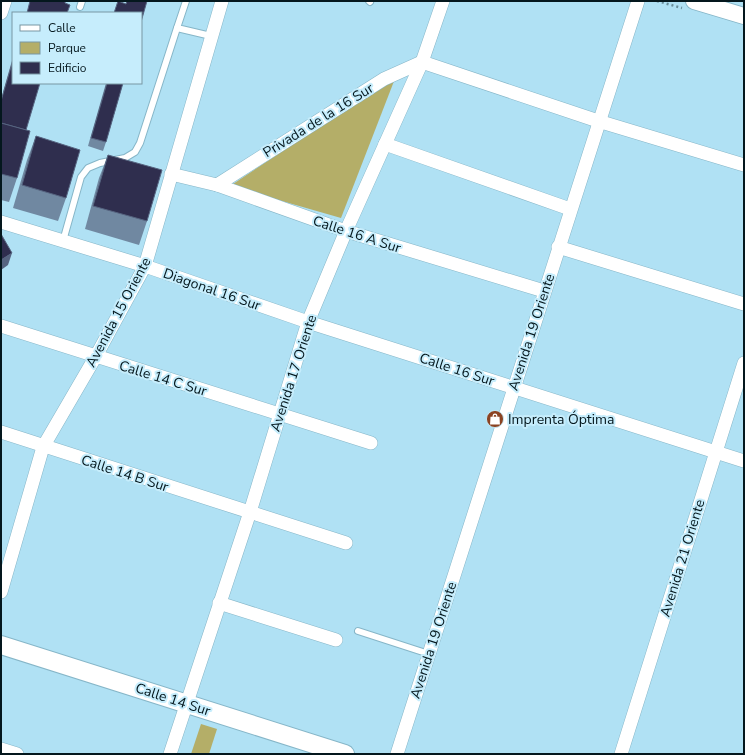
<svg xmlns="http://www.w3.org/2000/svg" width="745" height="755" viewBox="0 0 745 755" font-family="'Nunito Sans',sans-serif">
<rect width="100%" height="100%" fill="#b0e1f4"/>
<!-- green -->
<g fill="#b4ae68">
<path d="M396 76 341 218 230 186Z"/>
<path d="M201 724 217 729 209 754H191Z"/>
</g>
<g fill="none" stroke-linecap="round" stroke-linejoin="round">
<!-- service casing -->
<g stroke="#86b6c8" stroke-width="8">
<g id="service">
<path d="M186 1 177 28 211 36"/>
<path d="M369 1 370 2"/>
<path d="M80 7 82 1"/>
<path d="M63 241 81 177 88 168 100 163 125 158 135 152 140 143 177 28"/>
<path d="M358 631 429 654"/>
</g>
</g>
<!-- minor casing -->
<g stroke="#86b6c8" stroke-width="14">
<g id="minor">
<path d="M1 13 5 1"/>
<path d="M385 144 570 209"/>
<path d="M171 174 217 185 346 231 544 291"/>
<path d="M217 185 384 79 422 62 598 121 744 165"/>
<path d="M1 222 145 266 308 322 744 461"/>
<path d="M558 247 744 304"/>
<path d="M1 326 371 443"/>
<path d="M1 432 346 543"/>
<path d="M1 592 43 447 96 356 145 266 222 1"/>
<path d="M219 603 336 640"/>
<path d="M1 749 17 754"/>
<path d="M170 754 250 512 308 322 346 231 422 62 443 1"/>
<path d="M397 754 638 1"/>
<path d="M621 754 744 363"/>
</g>
</g>
<!-- tertiary casing -->
<g stroke="#86b6c8" stroke-width="18">
<path id="tertiary" d="M694 1 744 16"/>
</g>
<!-- secondary casing -->
<g stroke="#86b6c8" stroke-width="20">
<path id="secondary" d="M1 645 345 754"/>
</g>
<!-- path -->
<path stroke="#678c99" stroke-width="2.5" stroke-dasharray="2 3" stroke-linecap="butt" d="M657 1 682 8"/>
<!-- service -->
<use href="#service" stroke="#fff" stroke-width="6"/>
<!-- minor -->
<use href="#minor" stroke="#fff" stroke-width="13"/>
<!-- tertiary -->
<use href="#tertiary" stroke="#fff" stroke-width="16"/>
<!-- secondary -->
<use href="#secondary" stroke="#fff" stroke-width="18"/>
</g>
<!-- wall -->
<g fill="#7088a1">
<path d="M13 57V83L26 130 17 178 9 202 1 200V99Z"/>
<path d="M106 83H123L106 142 103 151 88 146Z"/>
<path d="M36 136 66 198 58 221 13 208 27 160Z"/>
<path d="M108 155 147 221 139 245 85 229 99 178Z"/>
</g>
<!-- shaded-wall -->
<path fill="#566480" d="M12 253 8 265 1 270V260Z"/>
<!-- building -->
<g fill="#2f2e4e" stroke="#566480">
<path d="M30 1H65V3L70 5 67 13H27Z"/>
<path d="M118 1 126 4 127 1H147L141 22V13H114Z"/>
<path d="M13 60V83H40L26 130 1 123V101Z"/>
<path d="M107 83H123L106 142 91 138Z"/>
<path d="M1 123 30 131 17 178 1 174Z"/>
<path d="M36 136 80 150 66 198 22 185Z"/>
<path d="M108 155 162 170 147 221 93 206Z"/>
<path d="M1 234 12 253 1 260Z"/>
</g>
<!-- icons -->
<defs>
<g id="shop-disc" transform="scale(0.9)"><circle r="9.5" fill="#8b4322" stroke="#c6edfc"/><path d="M-5-2.5h2.3a2.7 3.5 0 0 1 5.4 0H5L5.5 6h-11ZM-1.5-2.5h3a1.5 2.3 0 0 0-3 0Z" fill="#fff"/></g>
</defs>
<g fill-rule="evenodd">
<use href="#shop-disc" x="495" y="419"/>
</g>
<g text-anchor="middle" stroke-width="4" stroke-linejoin="round" paint-order="stroke">
<!-- street labels -->
<g font-size="14" fill="#04171d" stroke="#c6edfc">
<text transform="translate(318 120) rotate(-32)" y="5">Privada de la 16 Sur</text>
<text transform="translate(357 234) rotate(18)" y="5">Calle 16 A Sur</text>
<text transform="translate(212 289) rotate(19)" y="5">Diagonal 16 Sur</text>
<text transform="translate(118 312) rotate(-62)" y="5">Avenida 15 Oriente</text>
<text transform="translate(531 332) rotate(-72)" y="5">Avenida 19 Oriente</text>
<text transform="translate(457 369) rotate(18)" y="5">Calle 16 Sur</text>
<text transform="translate(293 373) rotate(-72)" y="5">Avenida 17 Oriente</text>
<text transform="translate(163 378) rotate(17)" y="5">Calle 14 C Sur</text>
<text transform="translate(125 473) rotate(18)" y="5">Calle 14 B Sur</text>
<text transform="translate(682 558) rotate(-73)" y="5">Avenida 21 Oriente</text>
<text transform="translate(433 640) rotate(-72)" y="5">Avenida 19 Oriente</text>
<text transform="translate(173 699) rotate(18)" y="5">Calle 14 Sur</text>
</g>
<!-- poi labels -->
<g font-size="14" fill="#04171d" stroke="#c6edfc" text-anchor="start">
<text x="508" y="424">Imprenta Óptima</text>
</g>
</g>
<!-- border -->
<rect width="745" height="755" fill="none" stroke="#04171d" stroke-width="4"/>
<!-- legend -->
<rect x="12" y="12" width="130" height="72" fill="#c6edfc" stroke="#7897a3"/>
<rect x="20" y="25" width="20" height="6" fill="#ffffff" stroke="#7897a3"/>
<text x="48" y="32" font-size="12" fill="#04171d">Calle</text>
<rect x="20" y="42" width="20" height="12" fill="#b4ae68" stroke="#7897a3"/>
<text x="48" y="52" font-size="12" fill="#04171d">Parque</text>
<rect x="20" y="62" width="20" height="12" fill="#2f2e4e" stroke="#7897a3"/>
<text x="48" y="72" font-size="12" fill="#04171d">Edificio</text>
</svg>
